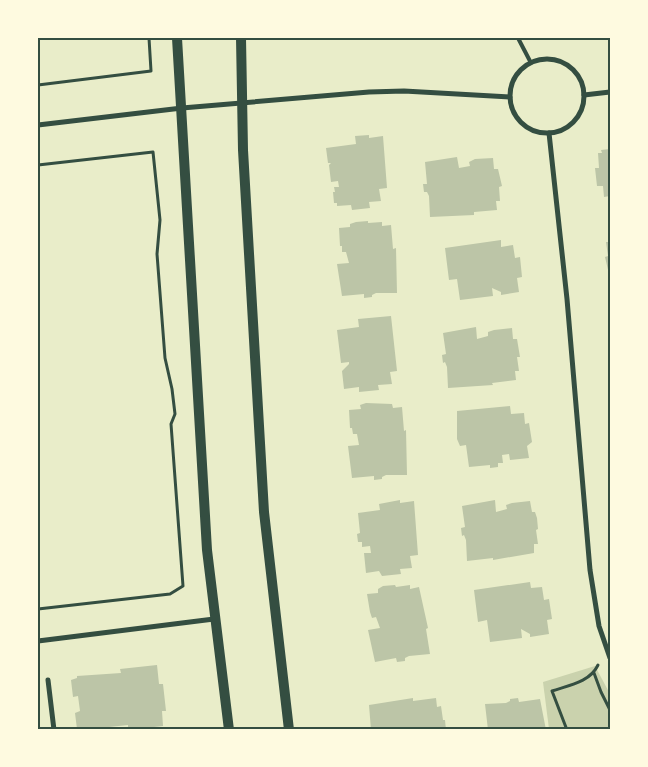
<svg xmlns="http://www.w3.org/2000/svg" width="648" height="767" viewBox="0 0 648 767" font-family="Commissioner,sans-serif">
<rect width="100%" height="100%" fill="#e9edc9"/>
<!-- green -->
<path fill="#cad2ad" d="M595 666 610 694V729H549L543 682Z"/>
<!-- building -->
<g fill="#bcc5a7">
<path d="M369 135V138L383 136 387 188 379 189 381 201 369 202 370 208 352 210 351 205 337 206V203H334L333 192H335L334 187H339L338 181 331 182 329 165 331 163H328L326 148 356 144 355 136Z"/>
<path d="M610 149V196L604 197 603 186H597L595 168H599L598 153H602L601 150Z"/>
<path d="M457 157 459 168 470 166 469 162 475 159 493 158 494 169H498L502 186 499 187 500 201H496L497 210 474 212V215L430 217 429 196 427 192H424L423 184H427L425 162Z"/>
<path d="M368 221V223L382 222V226L391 225 393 249 396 248 397 293H376L372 295V297L364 298V294L342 296 337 264 349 263 346 252H342V246H340L339 228 350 227V224L356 222Z"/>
<path d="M501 240V247L513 245 515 258 520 257 522 277 517 278 519 292 501 295V292L492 288 493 296 460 300 457 279 449 280 445 248Z"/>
<path d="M606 242H610V274H609L605 257 608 256Z"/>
<path d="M391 316 397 371 390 372 392 384 378 385 379 390 359 392V387L344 389 342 371 349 364V362L341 363 337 330 359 327 358 319Z"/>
<path d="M476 327 477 339 488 336V332L494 330 512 328 513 339H517L520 357H517L519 371H515L516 380 492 383 493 385 448 388 447 367 445 362 443 363 442 355 446 354 443 333Z"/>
<path d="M366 403 392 404 393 408 402 407 404 431 406 430 407 475H386L382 477V479L374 480V476L352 478 348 446 359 445 357 434H353L352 428H350L349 410 361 409 360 405Z"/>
<path d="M510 406 511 414 524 413 525 424 529 423 532 442 527 446 529 458 510 460 509 454 502 455 503 463H498V467L490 468V465L469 467 466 445 460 446 457 439V411Z"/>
<path d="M400 500V503L414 501 418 555 410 556 412 568 400 569 401 574 382 576 379 571 366 573 364 553H371L370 546 362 547V542H358L357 534 360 533 358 513 380 510 379 504Z"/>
<path d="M495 500 496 512 507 509 506 505 512 503 530 501 532 512H535L537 518 538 529 536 530 538 544H534V553L493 560V558L467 561 466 540 464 535 462 536 461 528 465 527 462 506Z"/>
<path d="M530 582 531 588 542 587 544 600 549 599 552 619 547 620 549 634 530 637V634L521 629 522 638 490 642 487 620 478 622 474 590Z"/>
<path d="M395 585 396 587 410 585V589L419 587 428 628 426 629 430 654 409 656 405 658V661L397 662 396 658 375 662 368 630 380 628 376 617 372 618 370 612 367 594 378 593V589L383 586Z"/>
<path d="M157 665 159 684H163L166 711H162L163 726 128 730V725L109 727V729L106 730 77 729 75 713 80 711 78 696 73 697 71 680 77 678V676L121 673 120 669Z"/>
<path d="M413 698V701L436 698 437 707 441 706 443 720H445L446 730H371L369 705Z"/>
<path d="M518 698 519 702 540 699 546 730H488L485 704 506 703 510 701V699Z"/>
</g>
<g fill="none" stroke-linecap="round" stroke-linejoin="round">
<!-- path -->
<g stroke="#344e41" stroke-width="3">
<path d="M38 85 151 71 149 38"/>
<path d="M38 165 153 152 160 220 157 254 165 358 172 389 175 414 171 424 183 586 170 594 38 609"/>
<path d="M594 673 601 692 610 710"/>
<path d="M567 730 552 691C570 685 590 682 598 665"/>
</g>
<!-- service -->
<path stroke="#344e41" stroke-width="4" d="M518 38 531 63"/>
<!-- minor -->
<g stroke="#344e41" stroke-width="5">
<circle cx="547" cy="96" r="37"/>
<path d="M584 95 610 92"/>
<path d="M38 125 182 108 369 92 404 91 510 97"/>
<path d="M549 133 567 299 590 570 599 626 610 658"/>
<path d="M38 641 214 619"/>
<path d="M48 680 54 730"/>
</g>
<!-- secondary -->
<g stroke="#344e41" stroke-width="10">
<path d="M177 38 207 550 229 730"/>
<path d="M241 38 243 150 264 512 289 730"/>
</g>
</g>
<!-- border -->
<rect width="648" height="767" fill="none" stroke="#fefae0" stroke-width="78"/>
<rect x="39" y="39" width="570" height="689" fill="none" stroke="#344e41" stroke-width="2"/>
</svg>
